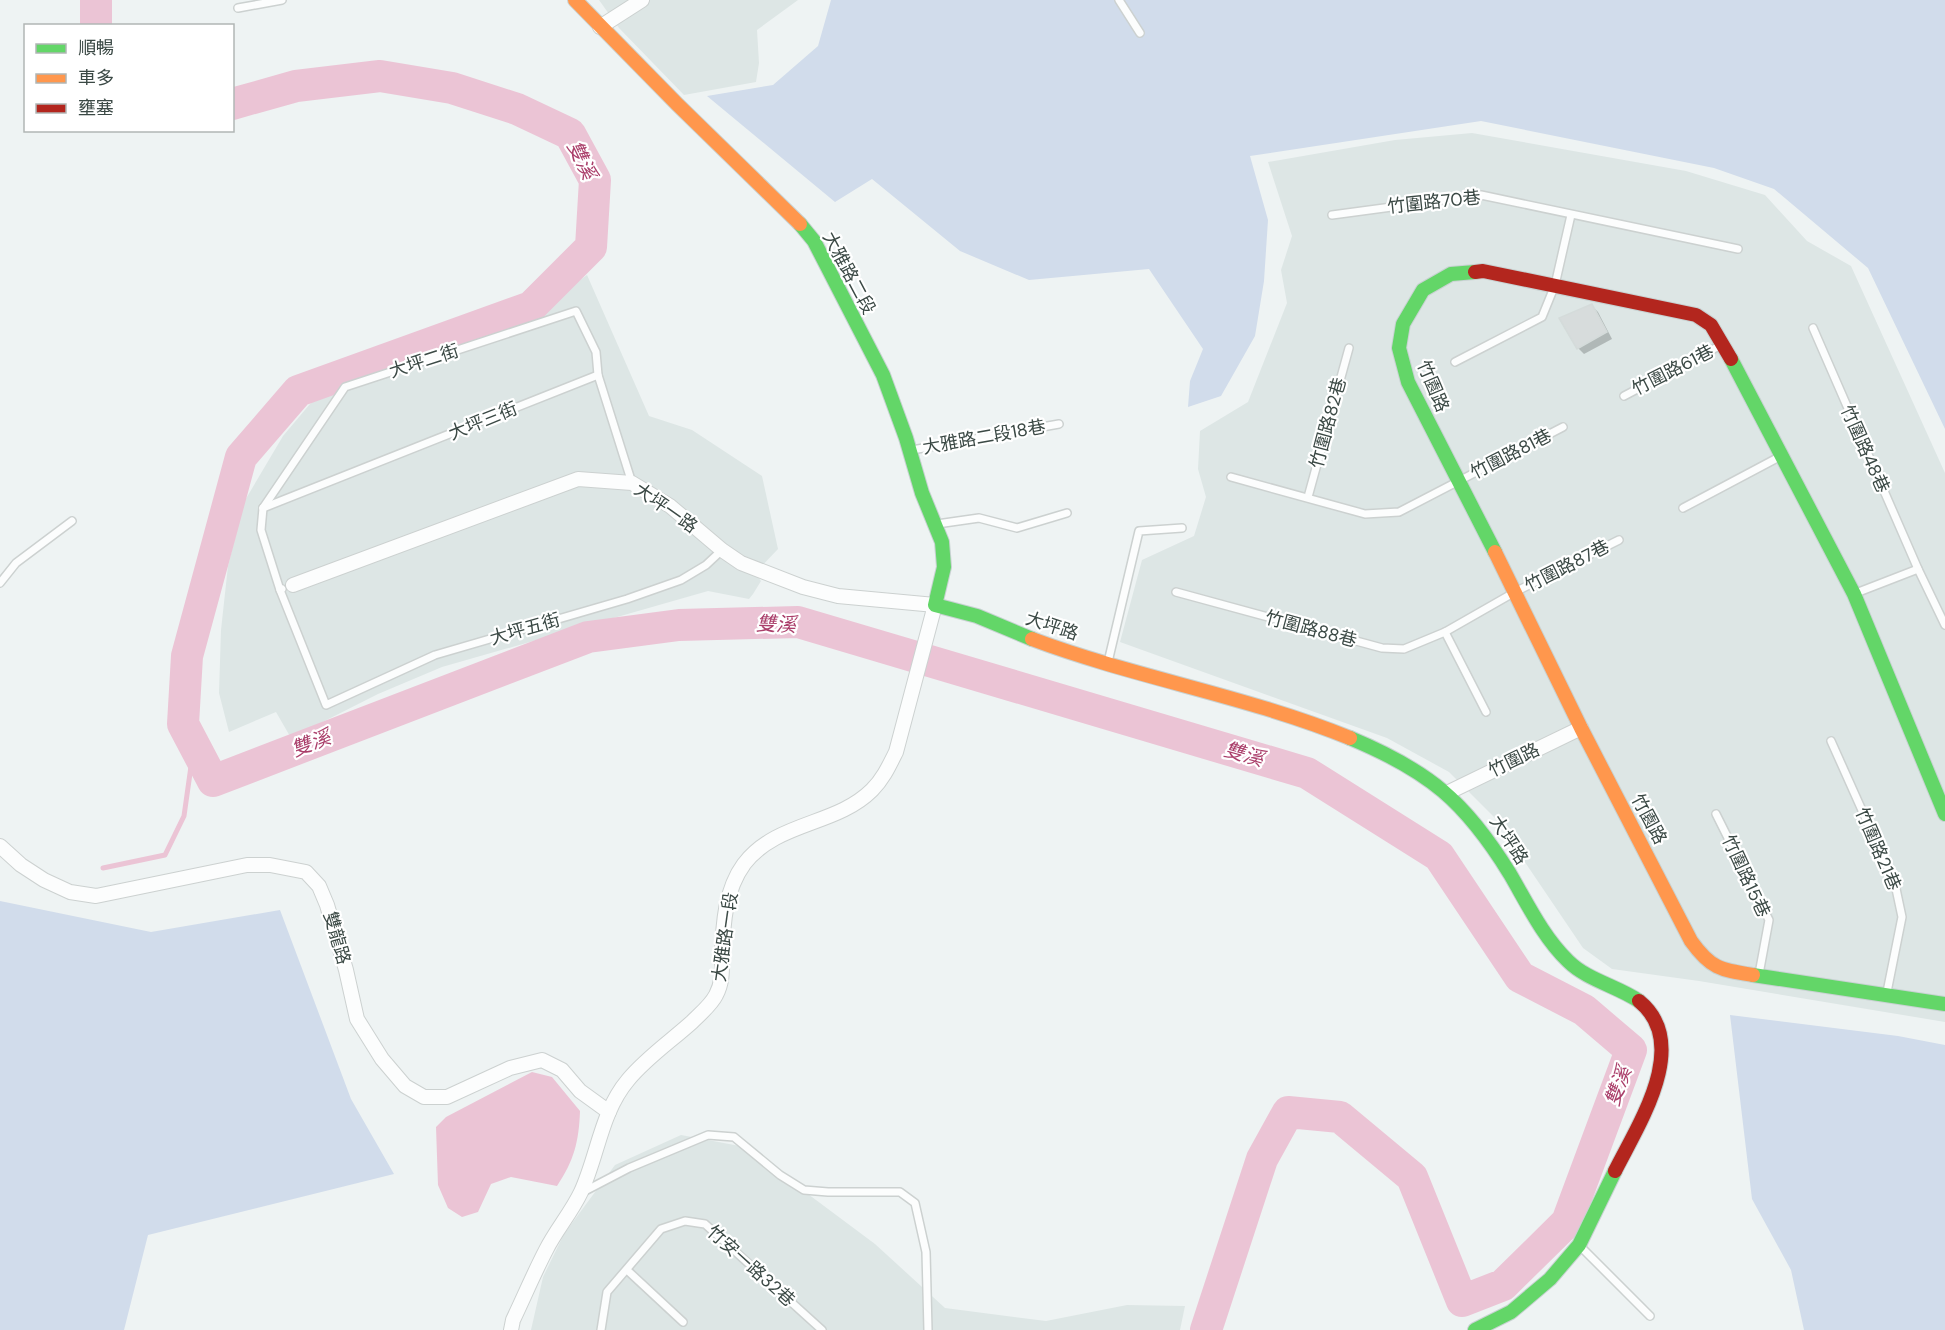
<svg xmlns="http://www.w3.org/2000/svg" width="1945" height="1330" viewBox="0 0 1945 1330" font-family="'DM Sans','Noto Sans TC',sans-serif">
<rect width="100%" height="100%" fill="#eef3f3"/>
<!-- residential -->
<g fill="#dde6e5">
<path d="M599 0H798L757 30 759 63 756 82 684 95 619 28Z"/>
<path d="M1472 133 1686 171 1765 195 1807 241 1851 266 1945 473V1022L1699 981 1612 969 1583 948 1495 818 1449 772 1387 738 1120 642 1142 560 1194 536 1206 497 1198 469 1200 431 1248 402 1287 303 1281 270 1292 236 1268 162 1395 140Z"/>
<path d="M587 275 649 416 692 430 762 476 778 549 755 573 761 581 753 594 749 599 708 591 442 667 378 694 291 738 276 712 229 732 219 693 221 630 228 566 244 502 283 436 337 372 527 319Z"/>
<path d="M681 1135 745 1147 875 1244 945 1308 1046 1321 1127 1305 1185 1306 1180 1330H531L543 1277 564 1234 615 1165Z"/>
</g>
<!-- green -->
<g fill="#d1dceb">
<path d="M831 0H1945V429L1868 268 1774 189 1714 168 1481 121 1250 156 1268 220 1264 281 1255 336 1221 396 1188 407 1190 381 1203 349 1149 269 1029 280 960 251 872 179 835 202 707 96 773 85 818 46Z"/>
<path d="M0 901 151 932 280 910 351 1099 394 1174 148 1235 124 1330H0Z"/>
<path d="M1730 1015 1898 1036 1945 1045V1330H1804L1791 1270 1752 1199Z"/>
</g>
<!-- water -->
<path fill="#ebc4d5" d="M532 1072 552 1077 580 1111C579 1141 574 1161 557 1186L511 1177 491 1184 478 1212 462 1217 448 1208 438 1185 436 1127 446 1117Z"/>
<!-- shadow -->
<path fill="#0003" d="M1592 306 1598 312 1612 339 1584 354 1578 348Z"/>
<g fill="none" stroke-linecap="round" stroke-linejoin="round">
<!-- stream -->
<path stroke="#ebc4d5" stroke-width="5" d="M103 868 165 855 184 816 194 745"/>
<!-- river -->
<g stroke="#ebc4d5" stroke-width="32">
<path d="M96 26V0"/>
<path d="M232 104 296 86 380 76 452 88 517 109 570 134 595 180 591 247 531 307 298 391 241 457 187 656 183 724 213 781 588 637 679 625 798 622 1307 773 1439 856 1520 977 1584 1010 1631 1050 1567 1222 1503 1285 1462 1301 1412 1177 1340 1117 1288 1112 1262 1159 1206 1330"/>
</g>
</g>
<!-- building -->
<path fill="#d7dcdc" stroke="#d4dbda" stroke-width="1.5" d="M1592 304 1607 332 1577 349 1559 318Z"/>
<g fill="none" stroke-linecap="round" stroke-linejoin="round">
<!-- lane casing -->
<g stroke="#ccd1d0" stroke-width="10">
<g id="lane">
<path d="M1119 0 1140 33"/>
<path d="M238 8 282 0"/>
<path d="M1332 215 1481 195 1738 249"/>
<path d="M1813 328 1918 569 1945 625"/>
<path d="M1455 362 1542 317 1555 285 1571 215"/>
<path d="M1624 396 1723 344"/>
<path d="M912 450 1059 424"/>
<path d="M1231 477 1365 514 1399 512 1563 427"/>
<path d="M1308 497 1349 348"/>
<path d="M263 508 598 375 632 483"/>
<path d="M263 508 345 387 576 311 596 352 598 375"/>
<path d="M263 508 261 530 280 590 282 589"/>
<path d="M1683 508 1779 457"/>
<path d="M937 524 979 518 1017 528 1067 513"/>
<path d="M0 583 16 563 72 521"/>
<path d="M280 590 326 705 435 655 627 599 681 580 706 565 722 550"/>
<path d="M1176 592 1382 648 1404 649 1445 632 1515 592 1619 540"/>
<path d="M1856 593 1918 569"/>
<path d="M1445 632 1486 712"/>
<path d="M1108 662 1139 531 1182 528"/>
<path d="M1831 741 1895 884 1902 917 1887 992"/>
<path d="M1716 814 1769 920 1759 974"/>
<path d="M583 1192 629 1168 708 1135 734 1137 780 1175 804 1190 828 1192H900L915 1203 926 1252 928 1330"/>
<path d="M1580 1246 1650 1316"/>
<path d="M627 1270 683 1322"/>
<path d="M601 1330 607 1292 661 1229 685 1221 705 1224 822 1330"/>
</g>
</g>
<!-- street casing -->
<g stroke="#ccd1d0" stroke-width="16">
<g id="street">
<path d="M600 27 642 0"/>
<path d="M293 585 578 479 632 483 670 506 722 550 741 563 803 587 838 596 935 605 896 752C889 766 883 779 872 790 836 826 777 821 744 864 725 890 723 924 722 955 722 969 723 982 716 995 711 1005 700 1014 692 1022 671 1041 646 1058 628 1080 601 1112 598 1155 581 1192 571 1213 556 1230 546 1250 534 1273 524 1297 513 1320L511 1330"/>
<path d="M1447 793 1581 728"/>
<path d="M0 846 21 865 44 880 70 892 96 896 247 865H270L306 872 319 886 327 905 346 970 357 1019 382 1059 405 1086 424 1097H447L510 1068 542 1060 562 1070 580 1091 609 1112"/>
</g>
</g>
<!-- fast casing -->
<g stroke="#c8d2d2" stroke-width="16">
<g id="fast">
<path d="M800 224 814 241 883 375 906 438 922 493 942 542 944 567 935 605 977 616 1032 639"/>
<path d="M1475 272 1451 274 1423 290 1403 324 1399 348 1408 382 1495 552"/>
<path d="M1731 359 1854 594 1945 814"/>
<path d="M1350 738C1429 771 1465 801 1510 874 1527 903 1543 937 1568 961 1587 980 1617 986 1639 1001"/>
<path d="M1753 975 1945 1004"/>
<path d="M1475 1330 1511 1312 1550 1279 1579 1245 1615 1171"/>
</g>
</g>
<!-- slow casing -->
<g stroke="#c8d2d2" stroke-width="16">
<g id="slow">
<path d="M575 0 677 104 800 224"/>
<path d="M1495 552 1581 728 1691 941C1711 969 1721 970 1753 975"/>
<path d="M1032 639C1136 678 1247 696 1350 738"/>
</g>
</g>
<!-- jam casing -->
<g stroke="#c8d2d2" stroke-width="16">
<g id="jam">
<path d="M1475 272 1483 271 1696 315 1711 325 1731 359"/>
<path d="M1615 1171C1638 1125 1692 1044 1639 1001"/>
</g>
</g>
<!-- lane -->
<use href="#lane" stroke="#fcfdfd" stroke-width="7"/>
<!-- street -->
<use href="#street" stroke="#fcfdfd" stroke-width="14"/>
<!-- fast -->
<use href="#fast" stroke="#63d668" stroke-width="14"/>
<!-- slow -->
<use href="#slow" stroke="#ff974d" stroke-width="14"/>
<!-- jam -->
<use href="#jam" stroke="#b3261e" stroke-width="14"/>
</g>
<g text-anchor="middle" stroke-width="4.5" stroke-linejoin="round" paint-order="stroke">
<!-- street labels -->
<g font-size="18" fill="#3b4945" stroke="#fff">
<text transform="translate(1434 202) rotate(-6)" y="6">竹圍路70巷</text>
<text transform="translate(849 273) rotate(62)" y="6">大雅路二段</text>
<text transform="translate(424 361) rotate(-18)" y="6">大坪二街</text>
<text transform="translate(1673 370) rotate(-27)" y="6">竹圍路61巷</text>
<text transform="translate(1433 386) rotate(67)" y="6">竹園路</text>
<text transform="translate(483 421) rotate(-22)" y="6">大坪三街</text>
<text transform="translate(1328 423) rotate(-75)" y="6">竹圍路82巷</text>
<text transform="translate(984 437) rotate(-10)" y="6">大雅路二段18巷</text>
<text transform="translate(1865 449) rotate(66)" y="6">竹圍路48巷</text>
<text transform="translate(1511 454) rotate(-27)" y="6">竹圍路81巷</text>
<text transform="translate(666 508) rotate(35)" y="6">大坪一路</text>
<text transform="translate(1567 566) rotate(-27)" y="6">竹圍路87巷</text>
<text transform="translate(1052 626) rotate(18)" y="6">大坪路</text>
<text transform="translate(525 629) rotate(-16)" y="6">大坪五街</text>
<text transform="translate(1311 629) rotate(15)" y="6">竹圍路88巷</text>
<text transform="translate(1514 760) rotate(-26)" y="6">竹圍路</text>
<text transform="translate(1649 819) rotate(62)" y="6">竹園路</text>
<text transform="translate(1509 840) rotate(57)" y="6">大坪路</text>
<text transform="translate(1878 849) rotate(67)" y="6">竹圍路21巷</text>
<text transform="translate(1746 876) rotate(65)" y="6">竹圍路15巷</text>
<text transform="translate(725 937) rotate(-82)" y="6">大雅路一段</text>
<text transform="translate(337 938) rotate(74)" y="6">雙龍路</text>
<text transform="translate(751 1266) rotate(42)" y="6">竹安一路32巷</text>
</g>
<!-- water labels -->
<g font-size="20" font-style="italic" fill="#aa3e6a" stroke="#fff">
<text transform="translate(582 160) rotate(64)" y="7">雙溪</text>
<text transform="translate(776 624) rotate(2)" y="7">雙溪</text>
<text transform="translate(311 743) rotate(-21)" y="7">雙溪</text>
<text transform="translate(1244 754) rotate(16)" y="7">雙溪</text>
<text transform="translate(1618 1086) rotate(-70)" y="7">雙溪</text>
</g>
</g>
<!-- legend -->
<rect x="24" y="24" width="210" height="108" fill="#ffffff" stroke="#b1b6b5" stroke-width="1.5"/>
<rect x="36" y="44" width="30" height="9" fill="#63d668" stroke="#b1b6b5" stroke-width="1.5"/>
<text x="78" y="54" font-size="18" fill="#3b4945">順暢</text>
<rect x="36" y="74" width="30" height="9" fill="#ff974d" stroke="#b1b6b5" stroke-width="1.5"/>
<text x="78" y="84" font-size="18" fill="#3b4945">車多</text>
<rect x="36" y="104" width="30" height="9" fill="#b3261e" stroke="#b1b6b5" stroke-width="1.5"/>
<text x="78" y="114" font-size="18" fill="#3b4945">壅塞</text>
</svg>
